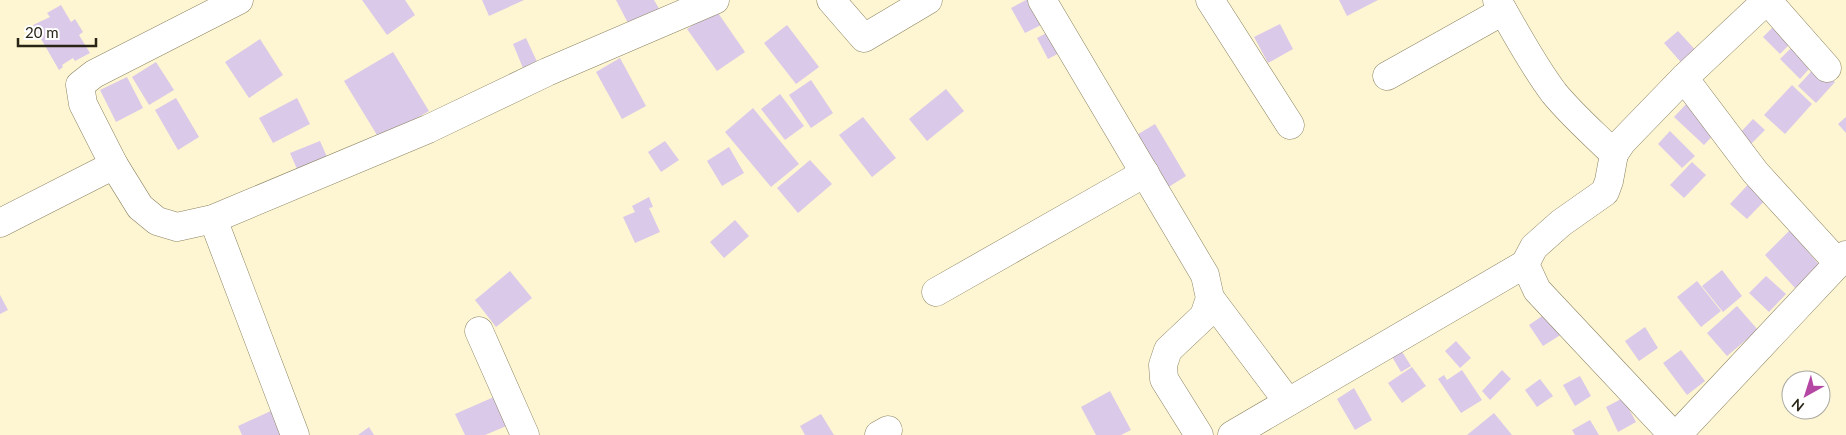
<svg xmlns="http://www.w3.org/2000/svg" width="1846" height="435" viewBox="0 0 1846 435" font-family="Lato,sans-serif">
<rect width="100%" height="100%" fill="#fef6d2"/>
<!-- building -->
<g fill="#dbc9e9">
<path d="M362 0H405L415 15 387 35Z"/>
<path d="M482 0H524L489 16Z"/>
<path d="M616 0H654L661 12 630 27Z"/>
<path d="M1026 0H1035L1047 22 1025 33 1011 8Z"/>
<path d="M1339 0H1378L1347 16Z"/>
<path d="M61 5 71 22 75 19 83 32 79 35 90 53 75 61 73 58 62 65 63 67 59 70 33 25 50 17 47 13Z"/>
<path d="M716 10 745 52 717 71 687 29Z"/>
<path d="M1780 20 1797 37 1780 54 1763 37Z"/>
<path d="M1280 24 1293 49 1268 63 1254 37Z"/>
<path d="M787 25 819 67 796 84 764 43Z"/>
<path d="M1054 29 1065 50 1048 59 1037 38Z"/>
<path d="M1678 31 1700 55 1686 68 1664 43Z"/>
<path d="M526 38 539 66 525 73 513 44Z"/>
<path d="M260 39 283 75 249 98 225 62Z"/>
<path d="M1798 41 1817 60 1800 79 1780 59Z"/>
<path d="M393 52 429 111 380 140 344 81Z"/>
<path d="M620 58 646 106 622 119 596 72Z"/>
<path d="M156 62 174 90 149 105 132 77Z"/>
<path d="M1817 65 1835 82 1816 103 1798 86Z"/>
<path d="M127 77 143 108 116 122 100 90Z"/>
<path d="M811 80 833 113 811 128 789 95Z"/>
<path d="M1792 85 1812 104 1785 134 1764 115Z"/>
<path d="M946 89 964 111 927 141 909 119Z"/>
<path d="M780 94 804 126 785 140 761 109Z"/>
<path d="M176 98 199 137 178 150 155 110Z"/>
<path d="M297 98 310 124 273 143 259 118Z"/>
<path d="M1689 101 1719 129 1704 145 1674 117Z"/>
<path d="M753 108 799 164 771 187 725 132Z"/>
<path d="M863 117 896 158 872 177 839 135Z"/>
<path d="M1846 117V133L1838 124Z"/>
<path d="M1753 119 1765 130 1748 147 1737 136Z"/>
<path d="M1155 124 1186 176 1167 188 1135 136Z"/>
<path d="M1670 131 1695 156 1682 168 1658 144Z"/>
<path d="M320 141 327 157 297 169 290 153Z"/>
<path d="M665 141 679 160 661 172 648 152Z"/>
<path d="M729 147 744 173 722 186 707 161Z"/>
<path d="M810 160 832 184 798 213 777 188Z"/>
<path d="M1692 162 1706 175 1684 198 1670 185Z"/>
<path d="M1755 177 1772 193 1747 219 1730 204Z"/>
<path d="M649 197 653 207 649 208 660 232 635 243 623 217 635 212 632 206Z"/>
<path d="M735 220 749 236 724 258 710 242Z"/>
<path d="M1790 230 1821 267 1795 288 1765 255Z"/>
<path d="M1722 270 1742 296 1723 312 1702 286Z"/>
<path d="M510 271 532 298 496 327 475 300Z"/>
<path d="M1766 276 1786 294 1769 312 1749 293Z"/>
<path d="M1697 281 1721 311 1701 327 1677 297Z"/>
<path d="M0 295 8 310 0 314Z"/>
<path d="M1737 306 1758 330 1727 356 1707 333Z"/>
<path d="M1548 312 1562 334 1543 346 1529 325Z"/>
<path d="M1645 327 1658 348 1639 361 1625 341Z"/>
<path d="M1456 341 1471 358 1460 368 1445 351Z"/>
<path d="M1401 350 1411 366 1401 372 1391 355Z"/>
<path d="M1681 350 1705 381 1687 395 1663 363Z"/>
<path d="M1412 367 1426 386 1402 403 1388 383Z"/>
<path d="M1462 370 1482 400 1461 413 1438 379 1444 375 1447 380Z"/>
<path d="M1502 370 1511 379 1490 400 1482 391Z"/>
<path d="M1580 376 1591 396 1575 406 1563 385Z"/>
<path d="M1540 379 1553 396 1537 407 1525 390Z"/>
<path d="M1354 388 1372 420 1355 430 1337 399Z"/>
<path d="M1110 391 1131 430 1121 435H1096L1081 407Z"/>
<path d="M503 393 516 422 485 435H465L455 414Z"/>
<path d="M1623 398 1636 422 1618 432 1606 407Z"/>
<path d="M275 409 287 435H242L238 426Z"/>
<path d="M1494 413 1512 435H1467Z"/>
<path d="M821 414 834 435H805L800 426Z"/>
<path d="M1590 420 1599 435H1575L1572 430Z"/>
<path d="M369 427 374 435H358Z"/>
</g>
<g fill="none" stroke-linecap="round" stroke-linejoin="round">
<!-- street casing -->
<g stroke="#8a8261" stroke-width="29">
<g id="street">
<path d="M831 0 864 38 928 0"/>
<path d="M1042 0 1205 275 1210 298 1204 316 1168 350 1163 365 1164 379 1199 435"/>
<path d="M1210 0 1290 125"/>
<path d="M1497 0C1515 31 1532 64 1554 93 1572 115 1594 134 1614 154"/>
<path d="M1767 0 1827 68"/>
<path d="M1387 76 1503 11"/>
<path d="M1684 78 1755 172 1838 263"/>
<path d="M114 165 83 104 80 85 94 74 239 0"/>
<path d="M213 219 295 435"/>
<path d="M0 223 114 165 140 207 157 221 177 227 213 219 428 129 547 72 715 0"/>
<path d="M936 292 1145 173"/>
<path d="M1210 298 1288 402"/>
<path d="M479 331 525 435"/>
<path d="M879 435 888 430"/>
<path d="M1232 435 1525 264"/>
<path d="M1673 435 1537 290 1525 264 1534 247 1561 223 1605 192 1609 181 1614 154 1622 142 1684 78 1767 0"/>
<path d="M1677 435 1846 255"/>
</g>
</g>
<!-- street -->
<use href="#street" stroke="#fff" stroke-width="28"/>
</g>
<!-- north arrow -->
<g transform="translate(1806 395) rotate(219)"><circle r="24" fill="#ffffff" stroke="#a9a8a2"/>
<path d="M0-4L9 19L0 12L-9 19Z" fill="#b446a4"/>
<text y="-8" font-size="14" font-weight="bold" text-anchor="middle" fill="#282517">N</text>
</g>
<!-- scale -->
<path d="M18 38v8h78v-8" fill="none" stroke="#282517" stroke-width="2.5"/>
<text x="25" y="38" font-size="15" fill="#282517" stroke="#ffffff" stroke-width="4" paint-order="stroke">20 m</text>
</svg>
